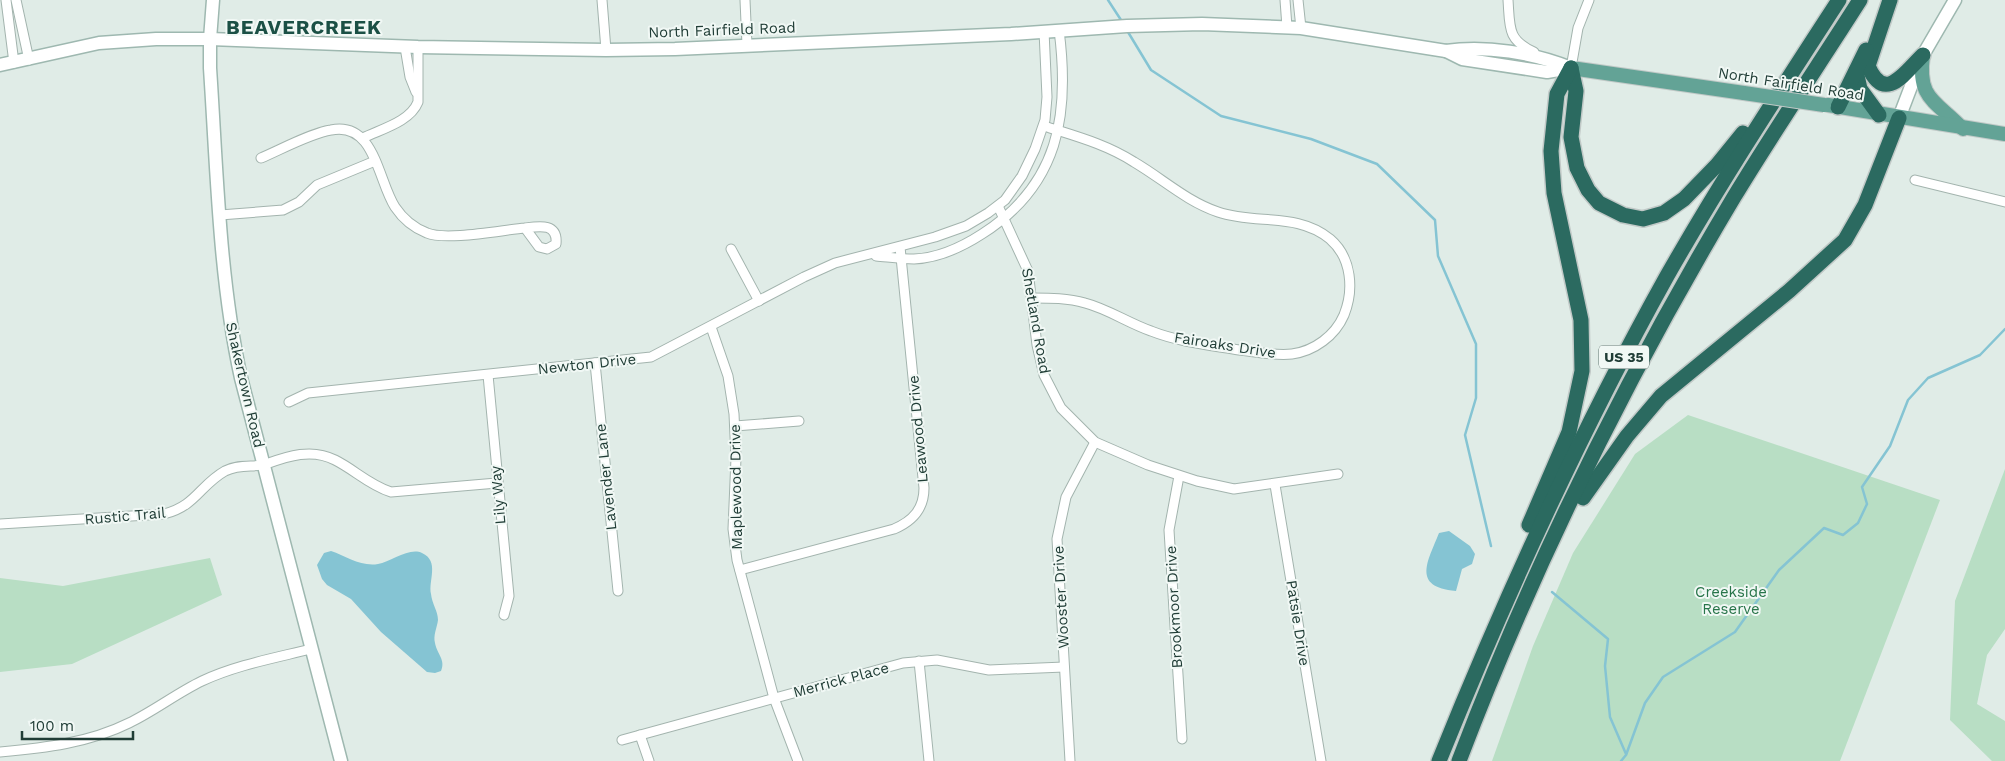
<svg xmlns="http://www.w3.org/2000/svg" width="2005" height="761" viewBox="0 0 2005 761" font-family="'Work Sans',sans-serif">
<rect width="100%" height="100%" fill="#e0ece7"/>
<!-- green -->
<g fill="#b8dec4">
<path d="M1688 415 1940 500 1840 761H1492L1533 646 1573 553 1635 454Z"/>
<path d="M2005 469V629L1987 655 1977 704 2005 721V761H1992L1950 720 1955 601Z"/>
<path d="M210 558 222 595 72 664 0 672V578L63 586Z"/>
</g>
<!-- water -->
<g fill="#85c4d3">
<path d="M1449 531 1470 546 1475 554 1472 564 1462 569 1456 591C1411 587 1428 561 1439 533Z"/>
<path d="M331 551C346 556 361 567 378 564 391 562 409 547 422 553 440 561 428 581 431 594 432 604 438 611 438 620 437 628 433 635 435 643 437 654 446 660 441 671L435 673 427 672 381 632 351 599 327 585 322 579 317 565 324 553Z"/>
</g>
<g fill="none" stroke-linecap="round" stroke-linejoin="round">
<!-- stream -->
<g stroke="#85c4d3" stroke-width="2.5">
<path d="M1108 0 1121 20"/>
<path d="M1128 32 1151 70 1221 116 1311 139 1377 164 1435 220 1438 256 1476 344V398L1465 435 1491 546"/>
<path d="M1552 592 1608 639 1605 666 1610 717 1626 754"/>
<path d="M1621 761 1626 755 1645 703 1663 677 1735 632 1779 570 1824 528 1843 535 1858 523 1867 504 1862 487 1890 446 1908 400 1928 378 1980 355 2005 329"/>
</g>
<!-- street casing -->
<g stroke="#a3b4ae" stroke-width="11">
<g id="street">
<path d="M6 0 14 63"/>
<path d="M16 0 29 60"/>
<path d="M602 0 606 50"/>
<path d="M745 0 747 45"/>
<path d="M1285 0 1287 27"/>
<path d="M1298 0 1301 28"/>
<path d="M1508 0C1510 27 1507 40 1534 52"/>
<path d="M405 47 410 77 416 92"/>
<path d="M1571 68 1578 28 1589 0"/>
<path d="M363 138C381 129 410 122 418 102V47"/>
<path d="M261 158C280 150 311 133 331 130 375 121 378 181 395 207 403 219 414 228 427 233 446 241 502 230 525 228L539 247 547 249 556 244C558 223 540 226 525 228"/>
<path d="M1915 180 2005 202"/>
<path d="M998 206 1028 271 1037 345 1044 375 1061 408 1095 442 1148 465 1197 481 1234 489 1338 474"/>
<path d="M220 215 283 210 299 202 317 185 375 161"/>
<path d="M731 249 759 301"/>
<path d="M876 256C888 257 901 259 914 259 937 258 962 247 982 234 1059 185 1070 115 1059 30"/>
<path d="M1033 298C1050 298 1068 298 1085 303 1108 309 1128 323 1151 331 1179 342 1209 345 1239 350 1256 352 1275 356 1292 354 1314 351 1335 336 1344 315 1354 290 1352 258 1330 239 1297 212 1256 225 1218 212 1186 201 1163 179 1134 162 1106 144 1075 136 1044 126"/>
<path d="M711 327 728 376 734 414 736 458 733 529 737 560 774 698 798 761"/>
<path d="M595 363 618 591"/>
<path d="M488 375 509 596 504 615"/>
<path d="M289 402 308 393 651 357 804 277 835 263 935 237 966 226 988 213 1005 200 1022 176 1035 149 1045 120 1047 97 1044 31"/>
<path d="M735 426 799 421"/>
<path d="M1179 476 1169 530 1182 739"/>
<path d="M1275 485 1321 761"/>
<path d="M0 524 164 514C196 506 200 485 225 471 241 463 254 468 266 464 288 456 312 448 335 460 355 470 369 485 391 492L497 483"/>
<path d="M740 570 894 529C913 521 924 509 924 488L900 247"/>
<path d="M919 661 929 761"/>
<path d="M640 735 649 761"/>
<path d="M622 740 903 663 937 660 989 670 1064 667"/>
<path d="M0 752C44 748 89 743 129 723 154 711 177 693 202 681 236 665 275 658 311 649"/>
<path d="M1070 761 1057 539 1066 497 1095 442"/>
</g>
</g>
<!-- secondary casing -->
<g stroke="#9eb8b0" stroke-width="15">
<g id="secondary">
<path d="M213 0 210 39V68C217 172 219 277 241 378L341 761"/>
<path d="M1446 51 1462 59 1547 72 1570 68"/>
<path d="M0 65 99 43 156 39H210L418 47 606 50 675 49 1011 34 1127 26 1202 24 1301 28 1446 51C1486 45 1534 53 1571 68"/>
<path d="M1899 118 1923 55 1955 0"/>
</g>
</g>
<!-- primary casing -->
<g stroke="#c1c9c7" stroke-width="16">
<g id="primary">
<path d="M1923 55C1917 99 1935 100 1963 129"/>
<path d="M1571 68 1744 93"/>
<path d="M1828 105 2005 134"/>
</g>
</g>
<!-- highway casing -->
<g stroke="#c1c9c7" stroke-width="18">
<g id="highway">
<path d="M1890 0 1868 66C1885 105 1905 72 1923 55"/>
<path d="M1571 68 1576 91 1571 137 1577 168 1588 190 1599 203 1623 215 1643 219 1664 213 1684 199 1717 165 1743 133"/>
<path d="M1856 71 1860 89 1879 115"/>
<path d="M1838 107 1866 50"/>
<path d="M1583 498 1627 436 1661 396 1789 291 1845 240 1865 205 1899 118"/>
<path d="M1529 525 1569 432 1582 371 1581 320 1554 193 1551 151 1557 94 1571 68"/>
<path d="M1439 761C1506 595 1580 432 1667 276 1721 181 1780 91 1839 0"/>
<path d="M1459 761C1533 566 1627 376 1734 197 1774 131 1818 66 1860 0"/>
</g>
</g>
<!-- street -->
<use href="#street" stroke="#fff" stroke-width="9"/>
<!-- secondary -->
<use href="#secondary" stroke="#fff" stroke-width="12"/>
<!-- primary -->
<use href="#primary" stroke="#63a396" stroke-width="14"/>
<!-- highway -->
<use href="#highway" stroke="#2b6a60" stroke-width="15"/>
<!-- primary-bridge casing -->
<g stroke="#c1c9c7" stroke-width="16" stroke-linecap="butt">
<path id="primary-bridge" d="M1744 93 1824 105"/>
</g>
<!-- primary-bridge -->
<use href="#primary-bridge" stroke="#63a396" stroke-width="14"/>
</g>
<g text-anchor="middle" stroke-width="4" stroke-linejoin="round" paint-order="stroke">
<!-- shield labels -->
<rect fill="#f1f8f5" stroke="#5f756f" stroke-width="1" x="1599" y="345.5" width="50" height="23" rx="4"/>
<g font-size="14" font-weight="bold" fill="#203d36">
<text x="1624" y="362">US 35</text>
</g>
<!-- street labels -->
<g font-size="15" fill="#203d36" stroke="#f1f8f5">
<text transform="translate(722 30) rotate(-2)" y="5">North Fairfield Road</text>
<text transform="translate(1791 84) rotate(9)" y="5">North Fairfield Road</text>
<text transform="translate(1036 321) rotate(80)" y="5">Shetland Road</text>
<text transform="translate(1225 345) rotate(9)" y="5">Fairoaks Drive</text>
<text transform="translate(587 364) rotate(-6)" y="5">Newton Drive</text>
<text transform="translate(245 385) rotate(77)" y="5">Shakertown Road</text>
<text transform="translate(918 429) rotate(-95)" y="5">Leawood Drive</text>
<text transform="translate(606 477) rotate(-96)" y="5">Lavender Lane</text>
<text transform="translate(736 487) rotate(-91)" y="5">Maplewood Drive</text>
<text transform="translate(498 495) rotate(-95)" y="5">Lily Way</text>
<text transform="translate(125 516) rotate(-5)" y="5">Rustic Trail</text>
<text transform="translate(1061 597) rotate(-93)" y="5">Wooster Drive</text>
<text transform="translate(1174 607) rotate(-93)" y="5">Brookmoor Drive</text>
<text transform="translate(1298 623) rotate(81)" y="5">Patsie Drive</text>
<text transform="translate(841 680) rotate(-15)" y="5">Merrick Place</text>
</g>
<!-- park labels -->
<g font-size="15" fill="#28754a" stroke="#f1f8f5">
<text x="1731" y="597">Creekside<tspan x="1731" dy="17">Reserve</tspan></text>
</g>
<!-- district labels -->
<g font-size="20" font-weight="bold" letter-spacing="1" fill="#1b5045" stroke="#f1f8f5">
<text x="304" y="34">BEAVERCREEK</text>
</g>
</g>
<!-- scale -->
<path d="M22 731v8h111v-8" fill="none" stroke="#203d36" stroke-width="2.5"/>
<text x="30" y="731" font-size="15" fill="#203d36" stroke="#f1f8f5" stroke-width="4" paint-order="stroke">100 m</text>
</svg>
